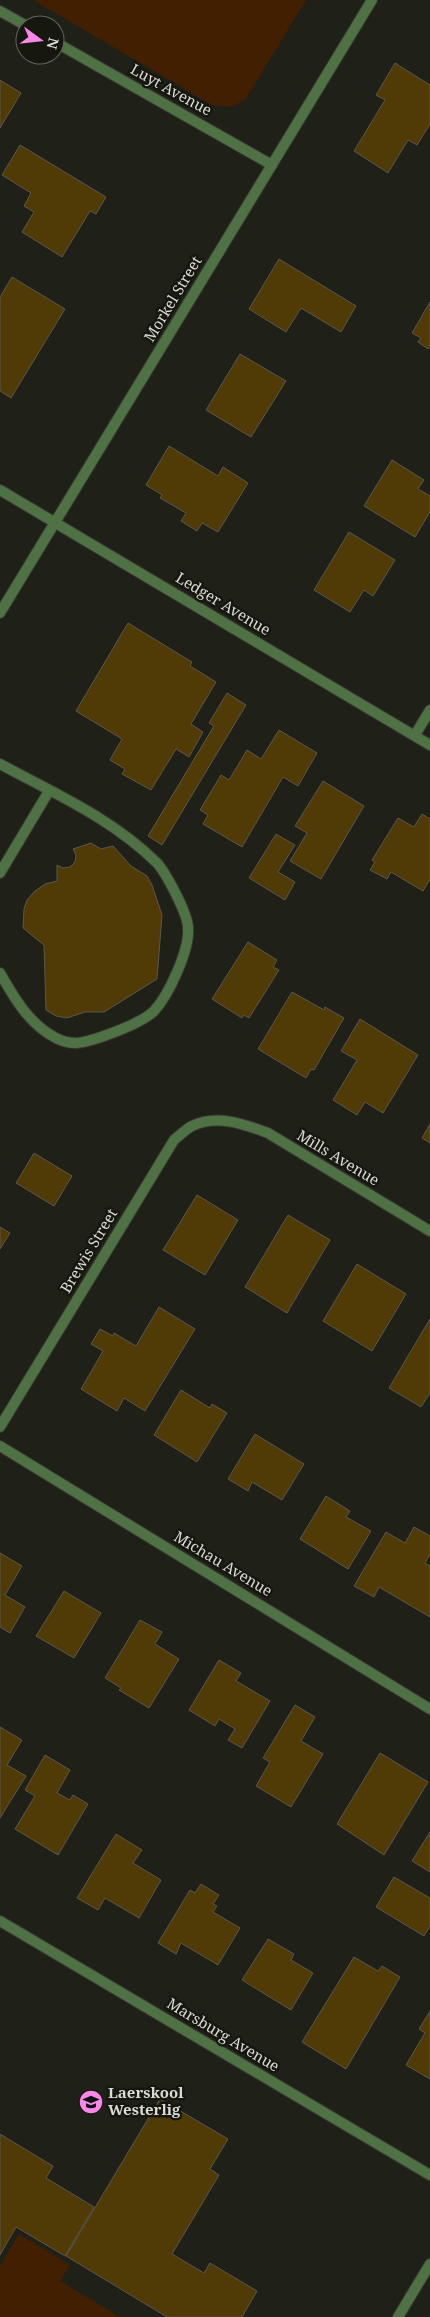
<svg xmlns="http://www.w3.org/2000/svg" width="430" height="2317" viewBox="0 0 430 2317" font-family="'Noto Serif',serif">
<rect width="100%" height="100%" fill="#1f2018"/>
<!-- green -->
<g fill="#421f01">
<path d="M33 0H306L245 100 231 107 212 105Z"/>
<path d="M19 2234 70 2265 60 2281 120 2317H0V2266Z"/>
</g>
<!-- building -->
<g fill="#503b06" stroke="#5b574e">
<path d="M395 63 430 85V124L417 145 408 140 388 173 354 151 385 100 376 95Z"/>
<path d="M0 80 21 93 0 128Z"/>
<path d="M20 145 106 197 96 214 90 211 62 257 22 232 34 212 24 206 31 193 2 175Z"/>
<path d="M279 259 356 306 341 332 301 308 286 332 249 309Z"/>
<path d="M12 277 65 309 11 398 0 391V297Z"/>
<path d="M430 302V346L428 349 418 342 421 338 412 333Z"/>
<path d="M240 354 286 381 251 437 206 410Z"/>
<path d="M169 446 218 476 223 467 248 483 218 532 202 523 197 531 181 521 186 513 160 498 162 495 146 485Z"/>
<path d="M392 460 424 480 418 489 430 496V512L415 537 364 506Z"/>
<path d="M349 532 395 560 373 596 364 590 350 612 314 590Z"/>
<path d="M128 623 192 662 190 666 216 682 191 724 203 732 189 757 176 749 151 790 122 774 125 769 110 760 122 739 76 711Z"/>
<path d="M227 693 246 705 162 845 148 836 214 726 209 723Z"/>
<path d="M279 730 317 753 298 786 283 777 242 847 203 824 208 815 200 810 221 775 229 780 247 750 261 759Z"/>
<path d="M323 781 364 806 321 879 290 861 307 833 295 826Z"/>
<path d="M422 814 430 819V879L423 891 391 872 387 879 370 870 375 862 372 860 398 818 414 827Z"/>
<path d="M276 834 295 845 278 872 295 882 285 900 249 878Z"/>
<path d="M91 843 101 849 113 846 131 866 147 876 152 885 162 915 157 979 104 1012H85L67 1018 56 1016 46 1010 44 945 23 928 24 909 27 900 35 891 45 884 57 881V865L63 868 70 867 75 862 76 855 73 849Z"/>
<path d="M248 942 277 960 273 967 279 970 249 1018 244 1015 242 1018 212 999Z"/>
<path d="M292 992 324 1010 325 1007 344 1018 314 1070 311 1069 306 1078 258 1049Z"/>
<path d="M360 1019 418 1055 383 1113 365 1102 357 1115 333 1100 357 1060 341 1051Z"/>
<path d="M430 1124V1143L422 1138Z"/>
<path d="M34 1153 72 1176 54 1206 16 1183Z"/>
<path d="M197 1195 238 1220 205 1275 163 1250Z"/>
<path d="M288 1215 330 1240 287 1313 245 1287Z"/>
<path d="M0 1227 10 1233 0 1249Z"/>
<path d="M357 1264 406 1294 372 1351 323 1321Z"/>
<path d="M159 1307 195 1329 145 1411 124 1398 117 1411 81 1389 103 1351 91 1344 100 1329 113 1336 114 1333 136 1346Z"/>
<path d="M430 1319V1393L421 1407 389 1388Z"/>
<path d="M181 1390 210 1408 212 1404 227 1413 197 1462 154 1435Z"/>
<path d="M255 1434 304 1464 282 1500 252 1482 248 1491 228 1479Z"/>
<path d="M326 1496 350 1511 346 1517 371 1531 348 1569 300 1539Z"/>
<path d="M414 1527 430 1536V1554L425 1563 430 1566V1617L379 1587 374 1597 354 1586 386 1532 405 1543Z"/>
<path d="M0 1553 22 1566 5 1595 25 1607 10 1633 0 1627Z"/>
<path d="M64 1591 101 1613 74 1658 36 1636Z"/>
<path d="M140 1620 162 1632 155 1644 179 1659 149 1708 119 1690 121 1688 105 1678Z"/>
<path d="M219 1660 241 1673 236 1681 270 1701 242 1748 228 1740 235 1729 219 1719 215 1726 189 1710Z"/>
<path d="M295 1705 315 1717 301 1741 323 1754 291 1807 256 1786 270 1762 263 1758Z"/>
<path d="M0 1727 22 1740 7 1765 26 1776 0 1818Z"/>
<path d="M380 1753 428 1782 384 1855 337 1824Z"/>
<path d="M45 1755 70 1770 57 1793 70 1800 73 1795 88 1804 58 1855 15 1829 35 1796 25 1790Z"/>
<path d="M430 1832V1872L412 1861Z"/>
<path d="M116 1834 142 1850 133 1863 161 1880 139 1918 105 1898 98 1910 77 1898Z"/>
<path d="M394 1877 430 1898V1926L424 1936 376 1907Z"/>
<path d="M201 1884 219 1895 213 1904 217 1906 213 1912 240 1928 218 1965 181 1943 176 1954 158 1943 190 1890 195 1893Z"/>
<path d="M268 1939 294 1954 291 1960 313 1973 291 2010 242 1980Z"/>
<path d="M354 1957 378 1971 382 1966 400 1977 346 2069 302 2042Z"/>
<path d="M430 2011V2079L406 2065 425 2033 419 2029Z"/>
<path d="M160 2099 228 2139 210 2169 219 2175 172 2254 204 2273 210 2263 257 2291 242 2317H167L66 2256Z"/>
<path d="M0 2134 53 2166 46 2178 94 2207 65 2256 16 2227 0 2255Z"/>
</g>
<g fill="none" stroke-linecap="round" stroke-linejoin="round">
<!-- service casing -->
<g stroke="#393a32" stroke-width="12">
<g id="service">
<path d="M0 764C54 793 113 819 157 863 166 873 188 914 188 928 190 949 169 995 154 1011 144 1021 118 1031 104 1036 87 1042 73 1047 56 1038 30 1025 14 998 0 973"/>
<path d="M0 873 49 791"/>
</g>
</g>
<!-- minor casing -->
<g stroke="#393a32" stroke-width="12">
<g id="minor">
<path d="M0 11 25 25"/>
<path d="M55 42 272 165"/>
<path d="M0 490 430 745"/>
<path d="M0 613 372 0"/>
<path d="M415 735 430 710"/>
<path d="M0 1427 174 1140C179 1136 186 1129 192 1126 216 1114 244 1124 268 1133L430 1231"/>
<path d="M0 1446 430 1709"/>
<path d="M0 1921 430 2175"/>
<path d="M398 2317 430 2264"/>
</g>
</g>
<!-- service -->
<use href="#service" stroke="#4e7244" stroke-width="10"/>
<!-- minor -->
<use href="#minor" stroke="#4e7244" stroke-width="10"/>
</g>
<!-- icons -->
<defs>
<g id="school-disc" transform="scale(1.25)"><circle r="9.5" fill="#f987e9" stroke="#16170f"/><path d="M0-5L7-2L0 1L-7-2ZM-4 1L0 2.5L4 1V4Q0 6-4 4Z" fill="#111"/></g>
</defs>
<g fill-rule="evenodd">
<use href="#school-disc" x="91" y="2102"/>
</g>
<g text-anchor="middle" stroke-width="5" stroke-linejoin="round" paint-order="stroke">
<!-- street labels -->
<g font-size="15" fill="#dadbd5" stroke="#16170f">
<text transform="translate(171 90) rotate(29)" y="5">Luyt Avenue</text>
<text transform="translate(173 299) rotate(-59)" y="5">Morkel Street</text>
<text transform="translate(223 604) rotate(31)" y="5">Ledger Avenue</text>
<text transform="translate(338 1158) rotate(31)" y="5">Mills Avenue</text>
<text transform="translate(89 1251) rotate(-59)" y="5">Brewis Street</text>
<text transform="translate(223 1564) rotate(31)" y="5">Michau Avenue</text>
<text transform="translate(223 2035) rotate(31)" y="5">Marsburg Avenue</text>
</g>
<!-- poi labels -->
<g font-size="15" font-weight="bold" fill="#dadbd5" stroke="#16170f" text-anchor="start">
<text x="108" y="2098">Laerskool<tspan x="108" dy="17">Westerlig</tspan></text>
</g>
</g>
<!-- north arrow -->
<g transform="translate(40 40) rotate(105)"><circle r="24" fill="#16170f" stroke="#64655e"/>
<path d="M0-4L9 19L0 12L-9 19Z" fill="#f987e9"/>
<text y="-8" font-size="14" font-weight="bold" text-anchor="middle" fill="#dadbd5">N</text>
</g>
</svg>
